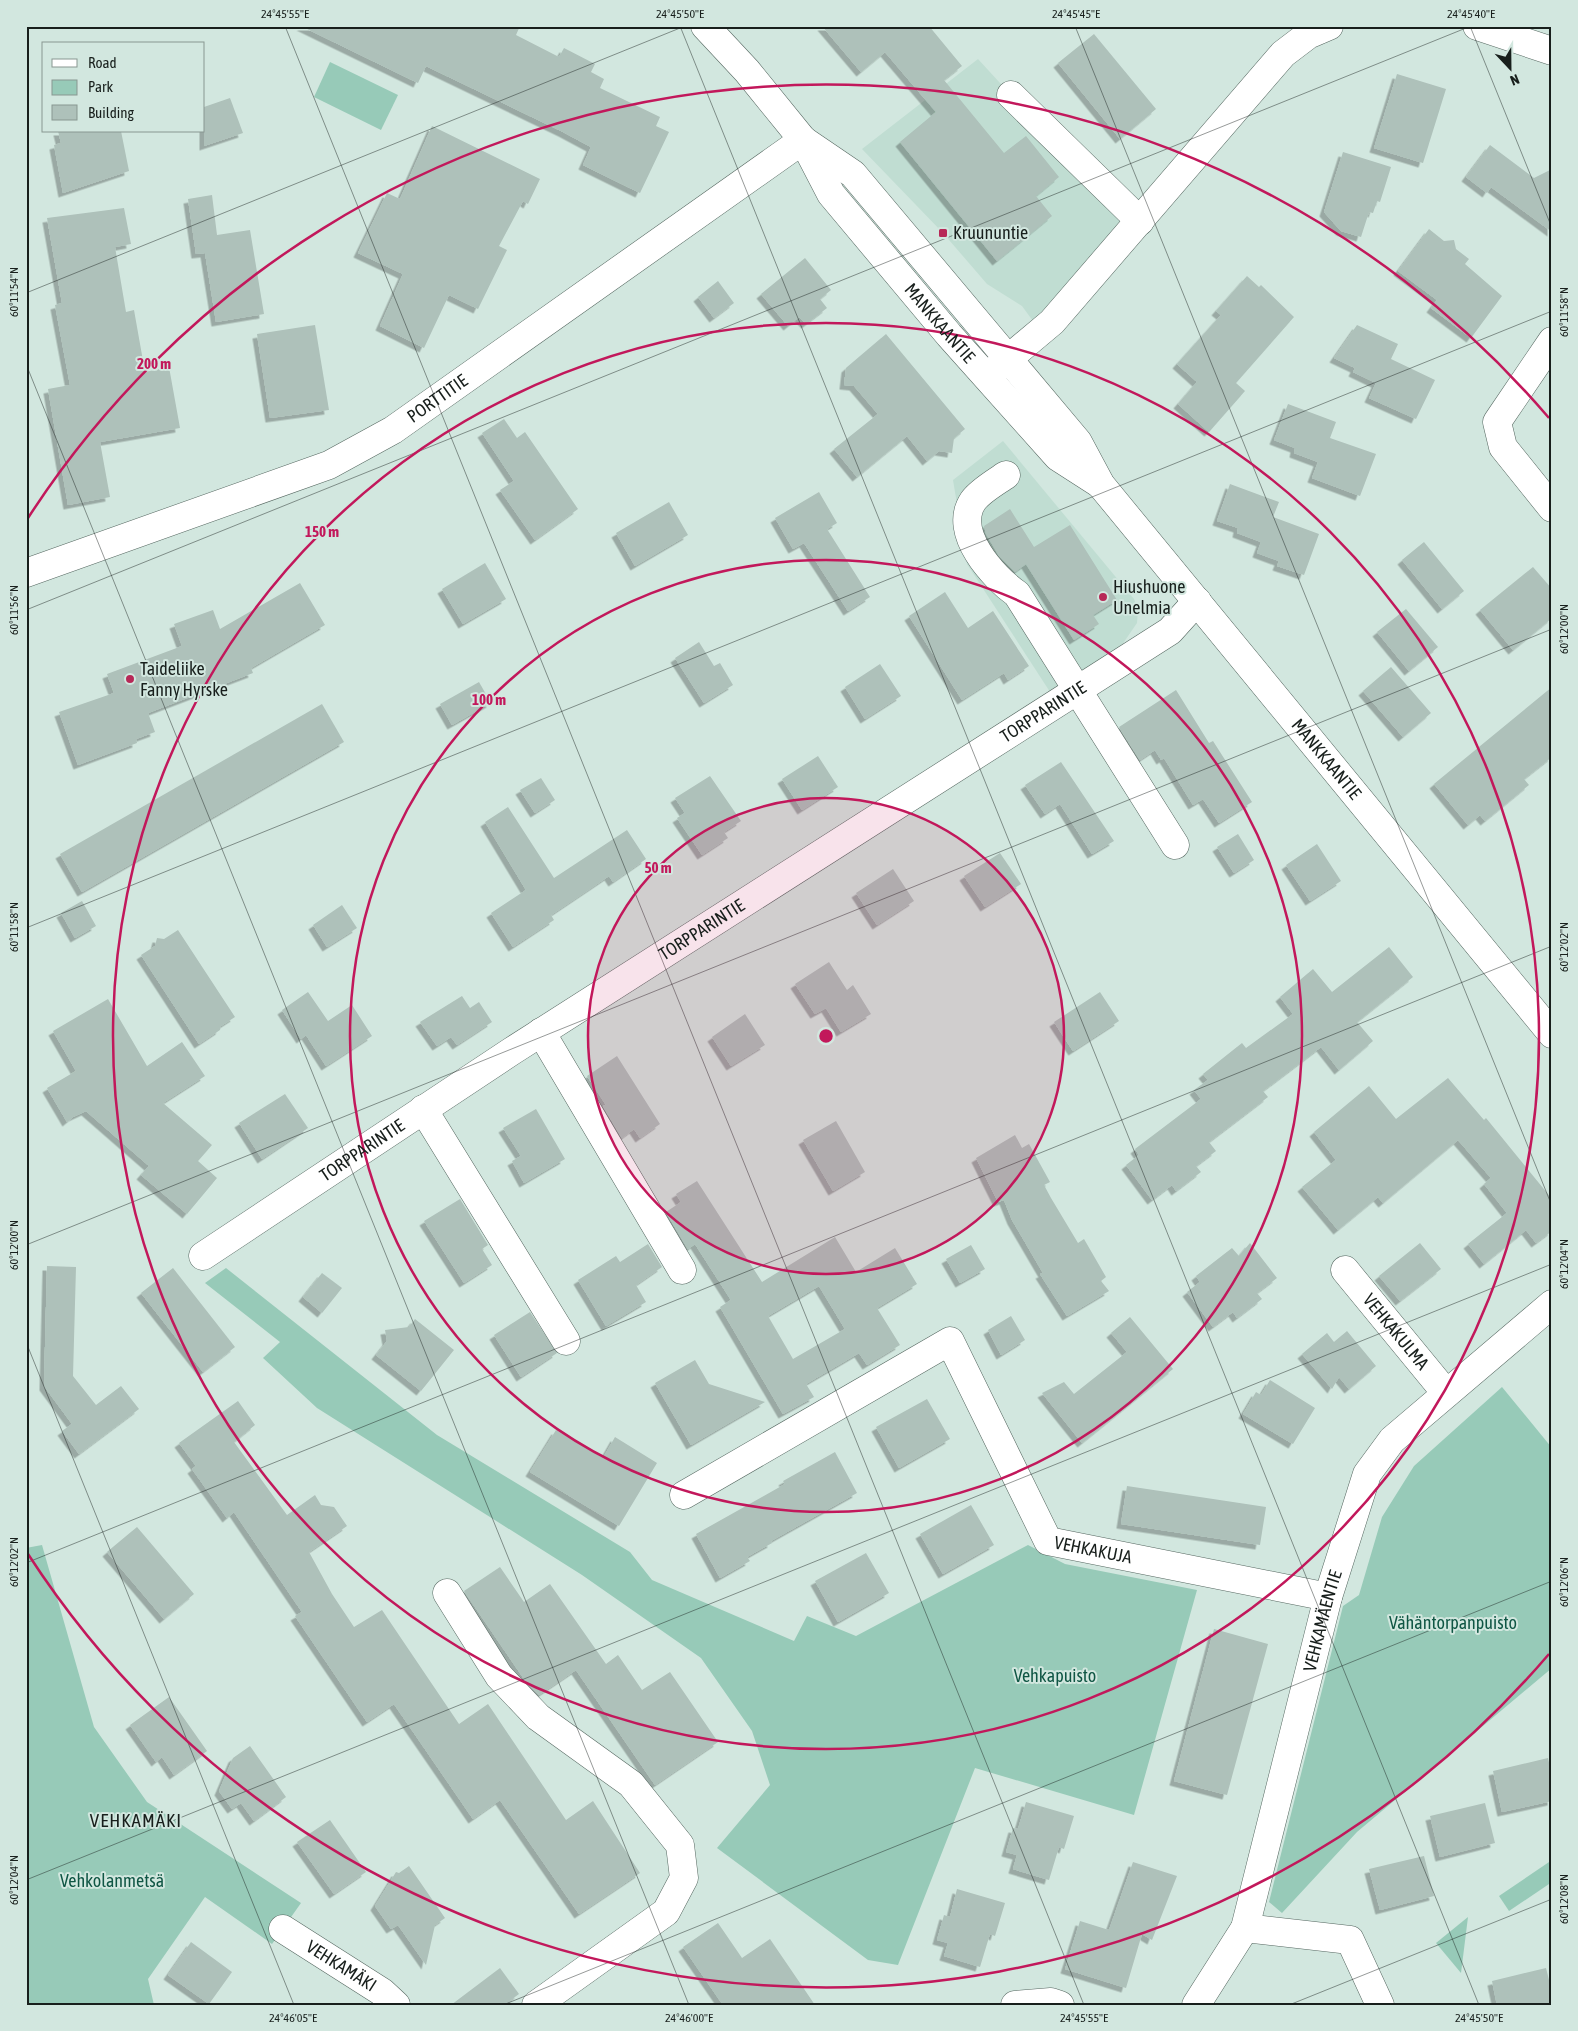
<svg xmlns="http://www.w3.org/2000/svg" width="1578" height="2031" viewBox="0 0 1578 2031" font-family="'Asap Condensed',sans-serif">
<defs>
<filter id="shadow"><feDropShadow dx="-4.5" dy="4.5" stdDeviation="0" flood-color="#0004"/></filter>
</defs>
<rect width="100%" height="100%" fill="#d2e7df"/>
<!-- built -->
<g fill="#c0ddd2">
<path d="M978 59 1011 95 1140 221 1041 332 1022 306 987 284 943 233 862 149Z"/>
<path d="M1003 441 1134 599 1138 610 1137 623 1113 658 1052 695 967 564 953 480Z"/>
</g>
<!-- green -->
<g fill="#97cab8">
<path d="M330 62 398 95 381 130 314 97Z"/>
<path d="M226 1268 437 1435 630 1552 652 1580 794 1641 807 1616 856 1636 1028 1545 1065 1564 1197 1590 1134 1815 975 1768 898 1965 868 1960 717 1848 770 1785 752 1731 701 1658 582 1575 317 1408 263 1358 280 1342 205 1283Z"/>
<path d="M1502 1387 1552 1448V1668L1357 1832 1282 1913 1269 1902 1343 1606 1359 1595 1382 1517 1414 1466Z"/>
<path d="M42 1545 94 1727 147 1802 301 1903 272 1944 205 1897 148 1979 154 2005H26V1548Z"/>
<path d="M1552 1860V1882L1509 1911 1499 1896Z"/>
<path d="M1468 1917 1461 1973 1436 1943Z"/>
</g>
<!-- building -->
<g fill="#aec1ba" fill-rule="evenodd" filter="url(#shadow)">
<path d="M301 26H520L516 35 559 57 564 48 595 64 591 72 604 79 600 88 660 117 656 126 669 132 640 193 583 165 591 147 563 132 426 66 418 83Z"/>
<path d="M822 26H929L962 66 944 80 1004 153 1026 136 1059 177 1036 196 1052 216 997 261 900 142 936 112 885 52 861 72Z"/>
<path d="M1094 34 1156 109 1120 139 1058 63Z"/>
<path d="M1397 74 1446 89 1423 163 1374 148Z"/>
<path d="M230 98 243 133 204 146V107Z"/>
<path d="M432 126 540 179 528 204 523 201 499 246 507 250 478 309 449 295 424 348 380 326 403 274 358 253 387 193 400 199Z"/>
<path d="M58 131H121L129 171 63 193 54 145 61 143Z"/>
<path d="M1490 145 1534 178 1552 169V232L1491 187 1487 193 1466 177Z"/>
<path d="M1343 152 1391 167 1380 202 1377 201 1373 213 1369 212 1361 237 1341 231 1324 212Z"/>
<path d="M212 195 217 235 250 230 264 314 216 322 205 253 196 254 188 199Z"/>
<path d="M124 208 131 244 115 247 126 312 134 310 145 372 169 367 180 428 100 442 110 497 68 505 48 389 70 385 55 305 62 303 47 218Z"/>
<path d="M1429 229 1444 241 1454 240 1456 249 1469 259 1465 264 1502 296 1471 338 1431 308 1437 300 1398 271Z"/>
<path d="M805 258 831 290 820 299 827 308 806 324 799 317 788 326 761 294Z"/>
<path d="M1247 276 1259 287 1261 285 1294 317 1236 383 1245 391 1209 432 1178 404 1197 382 1177 364 1221 315 1216 311Z"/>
<path d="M718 281 734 303 714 318 698 297Z"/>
<path d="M315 325 329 410 270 418 257 334Z"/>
<path d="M1357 325 1398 344 1391 359 1435 380 1416 419 1369 398 1376 383 1353 372 1355 368 1334 358Z"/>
<path d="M886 334 965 429 954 438 952 453 939 451 927 461 907 436 857 477 834 449 878 414 854 386 844 385 846 368Z"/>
<path d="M1288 404 1336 422 1330 438 1376 454 1360 496 1312 478 1318 462 1294 453 1295 448 1274 440Z"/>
<path d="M504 419 517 438 525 432 578 509 535 540 500 490 514 481 482 433Z"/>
<path d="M1230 484 1279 502 1273 517 1319 534 1304 575 1277 566 1279 561 1257 553 1261 542 1237 533 1238 528 1217 521Z"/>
<path d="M819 492 837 523 827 529 870 597 848 611 804 543 793 549 775 518Z"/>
<path d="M669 502 688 535 635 566 616 533Z"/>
<path d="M1010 509 1034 547 1070 525 1117 600 1093 615 1099 624 1074 640 1026 564 1015 572 999 556 986 534 984 526Z"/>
<path d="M1424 542 1464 591 1442 609 1402 560Z"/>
<path d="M485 563 506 599 463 624 442 589Z"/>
<path d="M1533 567 1552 589V618L1513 650 1480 610Z"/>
<path d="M300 583 325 625 251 668 253 673 148 713 155 732 136 739 137 743 78 765 59 712 114 693 107 674 182 646 174 624 213 610 220 629Z"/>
<path d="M945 592 968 628 993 611 1029 666 1008 680 1004 673 962 700 909 616Z"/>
<path d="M1406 609 1438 647 1409 671 1377 632Z"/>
<path d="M699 642 714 666 720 663 733 685 704 703 675 658Z"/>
<path d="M880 664 901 696 865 719 845 687Z"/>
<path d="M1391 667 1431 713 1403 737 1363 691Z"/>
<path d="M479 682 491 703 452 725 440 704Z"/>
<path d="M1552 687V757L1524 779 1529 785 1485 821 1480 815 1468 825 1434 784Z"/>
<path d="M1176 690 1209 743 1213 741 1252 802 1219 823 1203 799 1193 805 1164 758 1161 760 1155 750 1140 760 1119 727Z"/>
<path d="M322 704 344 742 82 892 60 854Z"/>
<path d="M818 756 838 787 802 810 782 779Z"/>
<path d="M1061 762 1114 841 1092 854 1060 804 1045 814 1025 785Z"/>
<path d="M710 776 741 821 724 832 728 838 702 855 677 818 685 813 675 798Z"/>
<path d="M541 778 555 800 535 813 520 790Z"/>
<path d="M508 807 554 878 627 830 646 859 613 882 609 876 551 915 554 920 513 947 491 913 526 890 485 822Z"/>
<path d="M1238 834 1254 860 1234 873 1217 847Z"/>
<path d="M1317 844 1341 881 1310 901 1286 865Z"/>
<path d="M1000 853 1021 884 985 907 964 876Z"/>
<path d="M893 869 914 901 877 925 856 893Z"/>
<path d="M82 901 96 926 75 938 61 913Z"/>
<path d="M342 905 357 928 327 947 313 925Z"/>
<path d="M178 930 235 1017 221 1026 220 1030 199 1044 141 955 155 946 157 938 164 939Z"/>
<path d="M1389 947 1413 977 1357 1022 1373 1041 1339 1070 1321 1047 1263 1091 1268 1097 1209 1142 1216 1151 1196 1166 1201 1172 1176 1191 1172 1185 1152 1200 1126 1165 1139 1155 1135 1149 1201 1099 1194 1090 1208 1080 1203 1074 1242 1043 1246 1048 1293 1014 1280 997 1313 969 1332 992Z"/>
<path d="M829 962 847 990 853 985 871 1014 841 1032 826 1008 815 1014 795 984Z"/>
<path d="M308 992 328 1021 352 1005 372 1036 326 1066 306 1035 301 1039 282 1010Z"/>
<path d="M1100 992 1119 1021 1073 1051 1054 1022Z"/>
<path d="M462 996 470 1008 479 1002 492 1022 457 1045 451 1037 437 1046 420 1022Z"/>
<path d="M108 999 147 1066 182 1042 205 1076 163 1103 212 1145 198 1161 217 1178 187 1214 141 1175 149 1166 86 1111 73 1117 67 1122 47 1088 76 1071 53 1031Z"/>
<path d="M745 1014 765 1045 731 1066 712 1037Z"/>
<path d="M617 1056 660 1124 640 1138 634 1129 622 1138 603 1106 606 1105 587 1076Z"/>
<path d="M1448 1078 1484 1120 1486 1118 1552 1199V1231L1536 1243 1526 1230 1484 1264 1468 1244 1507 1213 1484 1184 1491 1178 1458 1140 1383 1203 1378 1197 1338 1230 1302 1187 1336 1160 1314 1132 1369 1086 1396 1119Z"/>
<path d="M285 1094 308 1128 262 1159 239 1123Z"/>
<path d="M536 1109 565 1159 524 1183 512 1161 521 1156 503 1128Z"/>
<path d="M836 1121 865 1172 833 1191 803 1140Z"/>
<path d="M1015 1135 1022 1148 1029 1144 1050 1182 1044 1185 1051 1198 1078 1243 1084 1239 1106 1277 1101 1281 1109 1291 1067 1316 1040 1274 1043 1273 1012 1220 1004 1200 998 1202 976 1158Z"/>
<path d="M697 1181 762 1282 835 1237 856 1272 895 1248 917 1284 877 1308 900 1345 867 1365 859 1353 806 1384 814 1397 783 1414 720 1307 731 1300 695 1244 688 1249 666 1212 681 1202 676 1194ZM819 1286 845 1329 793 1359 768 1316Z"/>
<path d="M460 1199 488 1245 482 1249 492 1265 464 1283 424 1221Z"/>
<path d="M1250 1243 1277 1278 1257 1293 1262 1299 1237 1318 1233 1312 1213 1327 1187 1292 1200 1282 1196 1276 1232 1248 1239 1256Z"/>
<path d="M1420 1243 1441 1269 1400 1301 1379 1276Z"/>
<path d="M648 1244 662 1267 636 1285 646 1302 606 1326 578 1280 616 1256 620 1262Z"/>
<path d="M971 1245 985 1269 960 1283 946 1259Z"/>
<path d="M47 1266 76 1267 73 1376 96 1405 121 1386 139 1409 79 1454 62 1431 72 1424 44 1386Z"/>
<path d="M173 1268 235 1347 203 1372 141 1293Z"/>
<path d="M322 1273 342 1288 322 1313 303 1297Z"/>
<path d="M530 1312 557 1353 521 1377 494 1335Z"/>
<path d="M1011 1316 1025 1340 1001 1355 988 1330Z"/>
<path d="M1130 1317 1173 1369 1082 1443 1042 1393 1064 1382 1074 1394 1127 1352 1111 1333Z"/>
<path d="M415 1319 454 1350 421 1391 376 1355 387 1341 385 1330 409 1327Z"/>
<path d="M1347 1331 1376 1366 1349 1389 1339 1377 1332 1389 1302 1354 1327 1333 1334 1342Z"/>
<path d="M695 1360 709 1384 765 1402 691 1445 655 1383Z"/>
<path d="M1270 1380 1315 1408 1293 1444 1243 1414 1256 1392 1261 1395Z"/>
<path d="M927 1399 950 1439 899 1468 876 1427Z"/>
<path d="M238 1401 255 1425 234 1442 287 1515 315 1495 321 1505 334 1507 347 1526 309 1552 332 1594 354 1627 382 1610 459 1724 488 1704 566 1820 593 1801 640 1873 579 1914 500 1800 473 1819 394 1704 367 1722 295 1616 302 1612 234 1512 227 1518 192 1469 196 1466 179 1443Z"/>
<path d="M556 1430 603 1458 615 1437 657 1463 619 1526 530 1472Z"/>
<path d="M835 1452 857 1493 771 1541 772 1543 747 1557 750 1561 720 1578 696 1534 785 1484 783 1481Z"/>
<path d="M1127 1486 1266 1507 1260 1545 1121 1524Z"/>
<path d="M971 1505 994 1545 943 1574 920 1534Z"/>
<path d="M137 1527 194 1594 164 1619 107 1552Z"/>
<path d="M866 1553 889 1593 838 1622 815 1581Z"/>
<path d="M500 1567 524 1602 550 1584 606 1664 618 1655 642 1690 670 1672 718 1742 655 1785 576 1670 539 1695 526 1682 464 1591Z"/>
<path d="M1214 1629 1268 1644 1227 1795 1174 1781Z"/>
<path d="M169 1697 207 1751 174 1775 162 1757 156 1762 130 1725Z"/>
<path d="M250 1746 286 1797 254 1821 241 1803 232 1809 219 1791 233 1758Z"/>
<path d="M1548 1758 1552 1776V1801L1502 1812 1493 1771Z"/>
<path d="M1026 1802 1074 1816 1064 1849 1059 1847 1049 1880 1013 1869 1017 1855 1006 1852 1013 1828 1018 1829Z"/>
<path d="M1485 1803 1495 1843 1440 1857 1430 1816Z"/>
<path d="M330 1820 366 1872 334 1894 297 1842Z"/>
<path d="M1424 1856 1434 1896 1380 1910 1369 1869Z"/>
<path d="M1133 1862 1177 1876 1152 1940 1142 1934 1126 1988 1065 1969 1080 1921 1109 1930Z"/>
<path d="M409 1866 445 1918 435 1925 426 1965 398 1925 391 1929 375 1906 396 1872 399 1873Z"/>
<path d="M957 1889 1005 1903 995 1936 990 1934 980 1967 944 1956 948 1943 937 1940 944 1915 950 1917Z"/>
<path d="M718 1923 742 1958 770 1939 815 2005H723L683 1947Z"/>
<path d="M191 1942 232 1972 209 2004 168 1975Z"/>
<path d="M500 1968 519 1994 504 2005H451Z"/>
<path d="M1546 1968 1552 1992V2005H1497L1492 1981Z"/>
</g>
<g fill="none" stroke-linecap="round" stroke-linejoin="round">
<!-- minor casing -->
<g stroke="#556760" stroke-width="29">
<g id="minor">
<path d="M1477 26 1552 51"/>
<path d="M1011 95 1140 221"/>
<path d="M1552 341 1497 422 1503 447 1552 508"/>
<path d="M990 374 1052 322 1283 54 1308 35 1329 26"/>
<path d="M1006 475C996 482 980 491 973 501 952 532 993 577 1017 594L1175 845"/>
<path id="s1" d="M26 573 329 465 393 430 803 140"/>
<path d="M541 1032 682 1270"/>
<path d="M423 1109 566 1341"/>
<path id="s2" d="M203 1256 512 1051 1170 631 1197 601"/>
<path id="s3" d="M1345 1270 1446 1393"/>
<path id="s4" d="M684 1495 950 1341 1048 1541 1328 1597"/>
<path d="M447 1593 499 1676 538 1717 631 1784 680 1845 684 1878 666 1912 536 2005"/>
<path d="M1245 1928 1350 1940 1380 2005"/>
<path id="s5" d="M283 1929 382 1992 396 2005"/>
<path d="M1015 2005 1051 2002 1060 2005"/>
<path id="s6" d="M1196 2005 1245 1928 1328 1597 1367 1474 1392 1440 1552 1304"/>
</g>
</g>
<!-- major casing -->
<g stroke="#556760" stroke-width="29">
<g id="major">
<path id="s7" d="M705 26 747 71 803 140 831 194 949 335 1058 457 1100 484"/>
<path id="s8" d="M803 140 853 174 1078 442 1101 485 1552 1034"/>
</g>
</g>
<!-- minor -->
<use href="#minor" stroke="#fff" stroke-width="28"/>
<!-- major -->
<use href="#major" stroke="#fff" stroke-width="28"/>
</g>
<!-- ticks -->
<path fill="none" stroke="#181f1c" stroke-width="1" stroke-opacity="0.45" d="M285 26 1084 2005M680 26 1479 2005M1075 26 1552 1206M1470 26 1552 228M26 293 685 26M26 364 689 2005M26 610 1471 26M26 928 1552 311M26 1245 1552 629M26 1342 294 2005M26 1563 1552 946M26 1880 1552 1264M503 2005 1552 1581M1289 2005 1552 1899"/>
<!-- distance rings -->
<circle cx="826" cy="1036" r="238" fill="#c2185b" fill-opacity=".12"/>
<g fill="none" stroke="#c2185b" stroke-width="2.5">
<circle cx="826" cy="1036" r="238"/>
<circle cx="826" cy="1036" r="476"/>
<circle cx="826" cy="1036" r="713"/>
<path d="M1549 1654A951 951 0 0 1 28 1554M28 518A951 951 0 0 1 1549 418"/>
</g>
<!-- markers -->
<g fill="#b72857" stroke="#d2e7df" stroke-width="2">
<rect x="938" y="228" width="10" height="10" rx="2.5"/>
<circle cx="1103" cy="597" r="5"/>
<circle cx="130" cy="679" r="5"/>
</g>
<g text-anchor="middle" stroke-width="4" stroke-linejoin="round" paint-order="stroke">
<!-- poi labels -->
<g font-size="18" fill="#181f1c" stroke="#d2e7df" text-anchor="start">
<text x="953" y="239">Kruununtie</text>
<text x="1113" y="593">Hiushuone<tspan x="1113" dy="21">Unelmia</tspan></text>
<text x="140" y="675">Taideliike<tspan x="140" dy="21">Fanny Hyrske</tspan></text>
</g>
<!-- street labels -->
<g font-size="18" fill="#181f1c" stroke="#d2e7df">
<text dy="6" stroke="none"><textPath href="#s7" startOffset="380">MANKKAANTIE</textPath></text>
<text dy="6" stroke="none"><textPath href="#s1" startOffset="449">PORTTITIE</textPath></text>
<text dy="6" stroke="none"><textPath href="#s2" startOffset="1001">TORPPARINTIE</textPath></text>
<text dy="6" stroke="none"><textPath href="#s8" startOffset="814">MANKKAANTIE</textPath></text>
<text dy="6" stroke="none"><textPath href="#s2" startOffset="596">TORPPARINTIE</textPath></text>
<text dy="6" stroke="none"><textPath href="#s2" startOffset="191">TORPPARINTIE</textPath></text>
<text dy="6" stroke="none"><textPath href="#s3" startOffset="80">VEHKAKULMA</textPath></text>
<text dy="6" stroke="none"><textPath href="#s4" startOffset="576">VEHKAKUJA</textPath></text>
<text dy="6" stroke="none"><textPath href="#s6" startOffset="408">VEHKAMÄENTIE</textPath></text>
<text dy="6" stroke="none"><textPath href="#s5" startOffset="69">VEHKAMÄKI</textPath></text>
</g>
<!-- park labels -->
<g font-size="18" fill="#0f5644" stroke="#d2e7df">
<text x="1453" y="1629">Vähäntorpanpuisto</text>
<text x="1055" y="1682">Vehkapuisto</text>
<text x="112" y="1887">Vehkolanmetsä</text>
</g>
<!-- neighbourhood labels -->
<g font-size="19" letter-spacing="1" fill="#181f1c" stroke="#d2e7df">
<text x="136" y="1827">VEHKAMÄKI</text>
</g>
</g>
<circle cx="826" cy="1036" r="8" fill="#c2185b" stroke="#d2e7df" stroke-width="2.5"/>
<g font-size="15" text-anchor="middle" font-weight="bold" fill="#c2185b" stroke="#d2e7df" stroke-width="4" stroke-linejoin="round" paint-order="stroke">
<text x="154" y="369">200 m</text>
<text x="322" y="537">150 m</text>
<text x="489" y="705">100 m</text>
<text x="658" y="873">50 m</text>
</g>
<!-- border -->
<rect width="1578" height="2031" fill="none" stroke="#d2e7df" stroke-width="55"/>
<!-- legend -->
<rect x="42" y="42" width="162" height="90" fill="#d2e7df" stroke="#889791"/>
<rect x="52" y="59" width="25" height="8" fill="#ffffff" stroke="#889791"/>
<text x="88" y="68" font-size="15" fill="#181f1c">Road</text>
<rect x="52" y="80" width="25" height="15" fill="#97cab8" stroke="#889791"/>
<text x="88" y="92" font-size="15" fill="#181f1c">Park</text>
<rect x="52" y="105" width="25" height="15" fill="#aec1ba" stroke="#889791"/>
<text x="88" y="118" font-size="15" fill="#181f1c">Building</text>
<!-- north arrow -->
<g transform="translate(1510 68) rotate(158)" stroke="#d2e7df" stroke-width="4" paint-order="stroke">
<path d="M0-4L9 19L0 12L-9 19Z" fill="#181f1c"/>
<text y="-8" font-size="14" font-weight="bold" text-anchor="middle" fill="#181f1c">N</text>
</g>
<rect x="28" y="28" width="1522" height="1976" fill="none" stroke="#181f1c" stroke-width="2"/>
<g font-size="12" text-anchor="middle" fill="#181f1c">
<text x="285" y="18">24°45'55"E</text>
<text x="680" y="18">24°45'50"E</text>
<text x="1076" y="18">24°45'45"E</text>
<text x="1471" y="18">24°45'40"E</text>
<text transform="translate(14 292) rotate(-90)" y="4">60°11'54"N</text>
<text transform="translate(1564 312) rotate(-90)" y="4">60°11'58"N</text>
<text transform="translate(14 610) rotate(-90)" y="4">60°11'56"N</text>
<text transform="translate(1564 629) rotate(-90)" y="4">60°12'00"N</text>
<text transform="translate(14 927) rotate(-90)" y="4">60°11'58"N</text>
<text transform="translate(1564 947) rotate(-90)" y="4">60°12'02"N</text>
<text transform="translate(14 1245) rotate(-90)" y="4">60°12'00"N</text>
<text transform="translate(1564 1264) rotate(-90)" y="4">60°12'04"N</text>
<text transform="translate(14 1562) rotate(-90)" y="4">60°12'02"N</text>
<text transform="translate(1564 1582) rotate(-90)" y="4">60°12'06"N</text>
<text transform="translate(14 1880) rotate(-90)" y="4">60°12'04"N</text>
<text transform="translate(1564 1899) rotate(-90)" y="4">60°12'08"N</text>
<text x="293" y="2022">24°46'05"E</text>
<text x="689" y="2022">24°46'00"E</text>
<text x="1084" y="2022">24°45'55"E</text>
<text x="1479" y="2022">24°45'50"E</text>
</g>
</svg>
